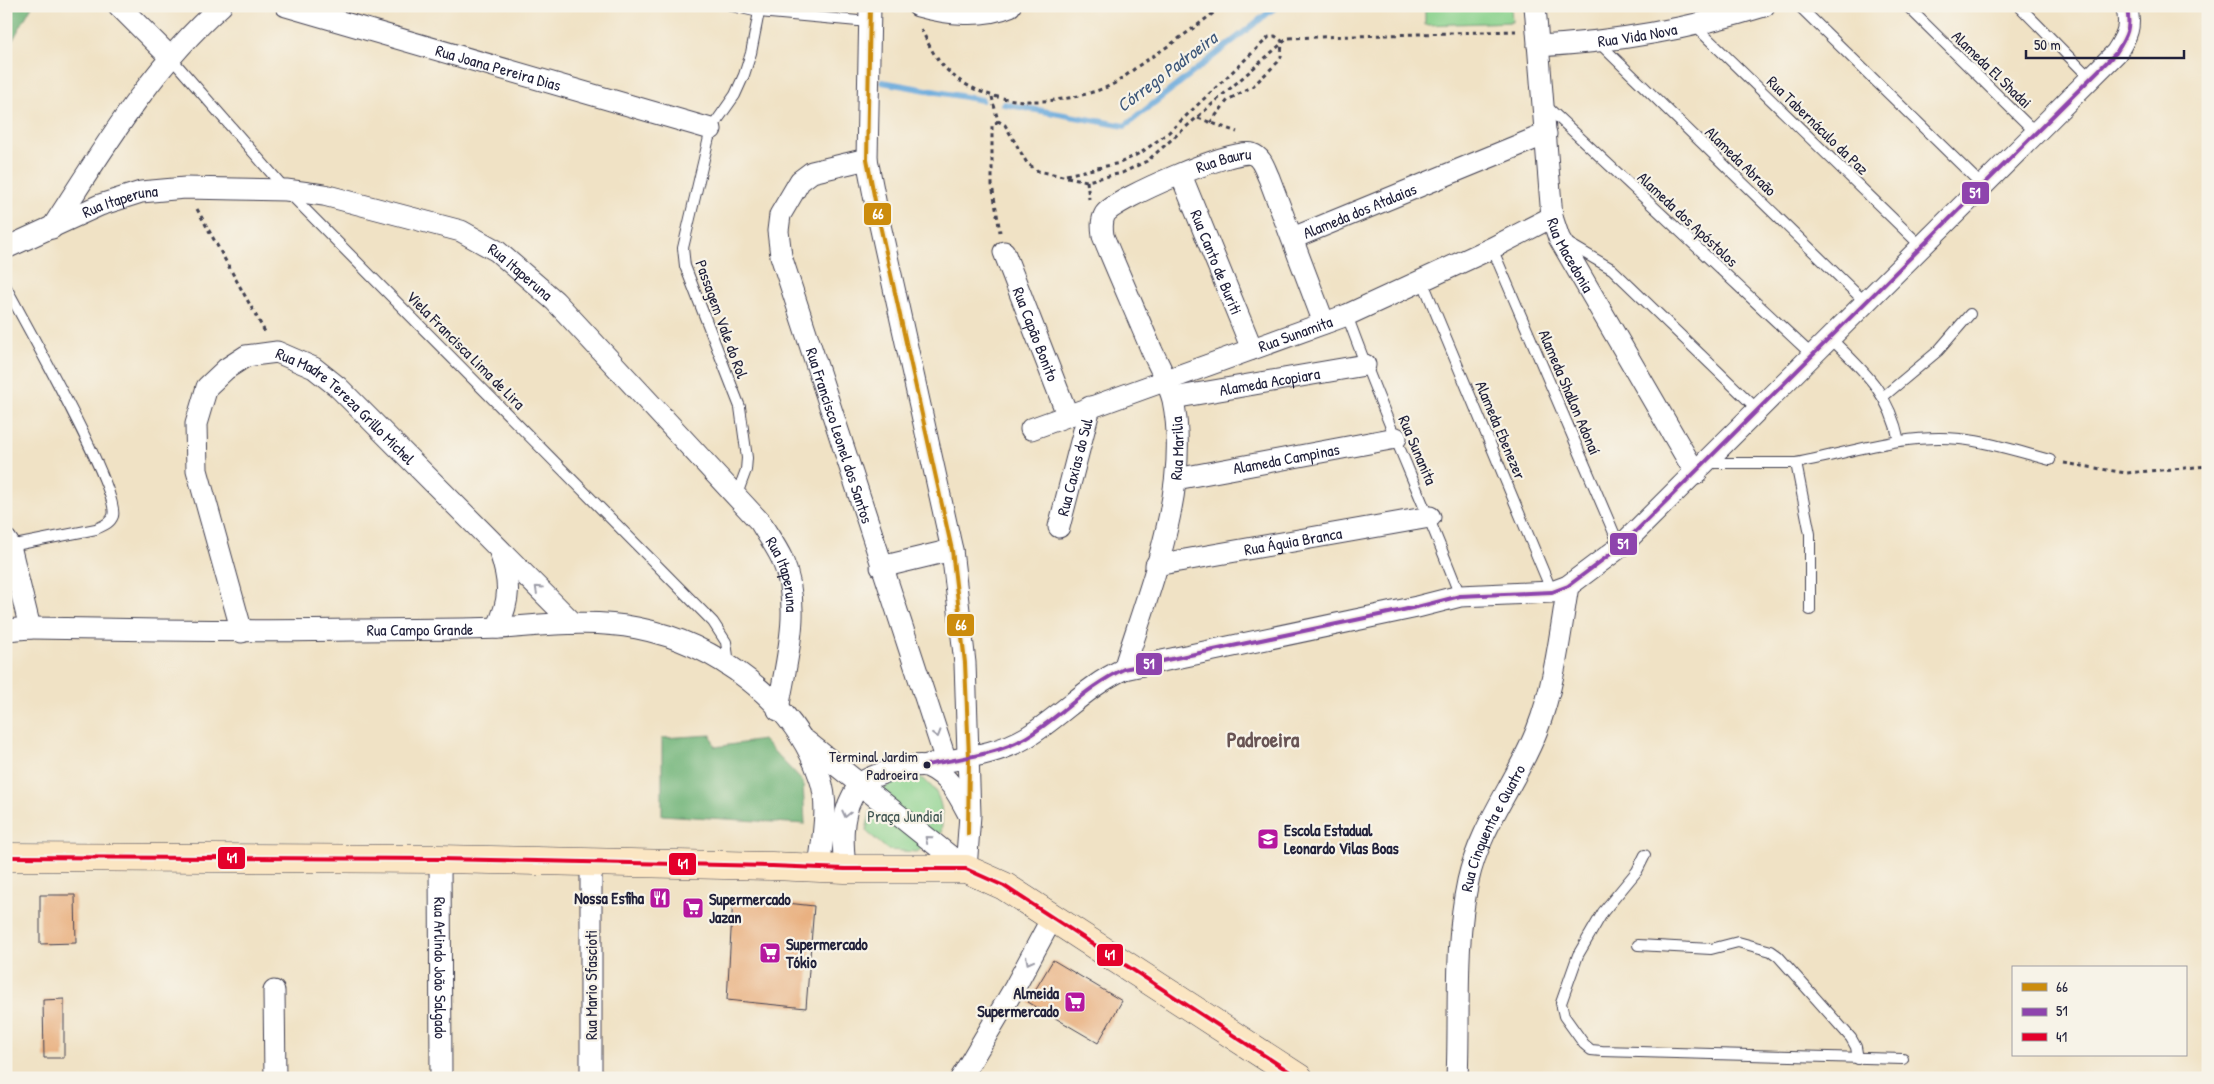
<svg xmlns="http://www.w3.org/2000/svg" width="2214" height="1084" viewBox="0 0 2214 1084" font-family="'Patrick Hand',sans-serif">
<rect width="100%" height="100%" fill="#f7f3e8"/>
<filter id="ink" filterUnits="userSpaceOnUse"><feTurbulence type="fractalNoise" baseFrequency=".02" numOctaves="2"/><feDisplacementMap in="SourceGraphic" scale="10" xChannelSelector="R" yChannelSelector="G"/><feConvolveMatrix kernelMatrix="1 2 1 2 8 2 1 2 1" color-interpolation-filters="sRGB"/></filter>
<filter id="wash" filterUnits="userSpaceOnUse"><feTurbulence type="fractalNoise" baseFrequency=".0096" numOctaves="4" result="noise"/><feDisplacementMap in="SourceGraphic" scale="20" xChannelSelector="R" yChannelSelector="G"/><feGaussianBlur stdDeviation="1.12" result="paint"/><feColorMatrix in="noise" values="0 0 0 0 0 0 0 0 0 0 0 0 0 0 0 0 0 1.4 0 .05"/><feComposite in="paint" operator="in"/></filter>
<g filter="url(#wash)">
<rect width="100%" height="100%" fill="#f0e2c5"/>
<!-- green -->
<g fill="#8bd28d" stroke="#567a64">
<path d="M1425 6H1511L1512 22 1425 25Z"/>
<path d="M910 774C939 782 945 806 941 833L917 852 888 850 866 831C874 793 875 791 910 774Z"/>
</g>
<!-- forest -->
<g fill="#70b478" stroke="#496b5a">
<path d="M10 6H32L6 52V9Z"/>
<path d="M711 735 715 747 763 740 803 782 805 824 662 815V738Z"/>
</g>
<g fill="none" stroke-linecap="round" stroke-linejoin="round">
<!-- stream -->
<g stroke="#68a9dc" stroke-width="6">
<path d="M882 82 982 100"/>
<path d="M1004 104 1125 126 1277 6"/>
</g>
</g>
<g id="blocks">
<!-- building -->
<g fill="#e9b181">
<path d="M40 895H75L76 943 40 944Z"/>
<path d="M733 897 814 906 806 1008 727 1000Z"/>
<path d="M1053 960 1122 1001 1098 1043 1028 1002Z"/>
<path d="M64 999V1058H44L43 1000Z"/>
</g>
</g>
</g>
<g filter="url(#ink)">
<use href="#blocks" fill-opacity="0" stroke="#413f50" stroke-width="1"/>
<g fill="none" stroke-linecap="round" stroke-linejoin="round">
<!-- service casing -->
<g stroke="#413f50" stroke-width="12">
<g id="service">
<path d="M732 6 759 12 869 22"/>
<path d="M1799 6 1982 185"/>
<path d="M1907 6 2035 132"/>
<path d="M2019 6 2090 78"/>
<path d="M1695 26 1921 246"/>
<path d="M1597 41 1865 302"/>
<path d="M171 58 286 190 713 622 726 642 729 664"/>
<path d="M1545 105 1812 355"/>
<path d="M1566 242 1612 269 1758 410"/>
<path d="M1492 248 1620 547"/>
<path d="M1422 280 1552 592"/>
<path d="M6 287C23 320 121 491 113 516 110 524 102 526 96 529L10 546"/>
<path d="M1347 315C1381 410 1424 502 1460 596"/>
<path d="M1830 338C1864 371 1889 392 1899 441"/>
<path d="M1884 396 1938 351 1970 314"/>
<path d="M1708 463H1796"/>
<path d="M736 497 746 470 747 458 740 407 685 266 683 248 711 129 735 95 744 75 751 53 759 12"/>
<path d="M1810 610V534L1796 463C1849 453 1905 433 1960 439 1990 442 2020 452 2050 460"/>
<path d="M1645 855 1637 871 1603 912 1578 955 1561 1003 1564 1016 1584 1044 1591 1050 1602 1051 1903 1059"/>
<path d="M1638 945 1711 949 1738 942 1771 951 1778 956 1851 1038 1856 1047 1858 1059"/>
</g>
</g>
<!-- minor casing -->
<g stroke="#413f50" stroke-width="23">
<g id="minor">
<path d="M119 6 171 58"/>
<path id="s1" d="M286 6 711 129"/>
<path d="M870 6 867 159 878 216 952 550 965 663 970 815 966 869"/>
<path d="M918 6C946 14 983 18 1010 6"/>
<path id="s2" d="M1535 6 1552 217 1559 238 1696 474"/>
<path id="s3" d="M1538 46C1615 42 1690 29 1764 6"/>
<path id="s4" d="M867 159 812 172 800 181 780 215 778 231 781 256 946 761"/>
<path id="s5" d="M1181 175 1252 349"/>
<path d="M52 228C102 151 151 68 221 6"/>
<path id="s6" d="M1293 238 1546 134"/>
<path id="s7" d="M6 248 100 205 141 192 185 188 286 190 324 195 461 231 497 251 555 301 760 522C767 534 776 546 782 559 803 607 786 660 778 710"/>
<path id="s8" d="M1004 252 1067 414"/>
<path id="s9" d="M1173 398 1365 365"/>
<path id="s10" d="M1031 429 1347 315 1492 248 1552 217"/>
<path id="s11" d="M1176 479 1396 438"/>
<path id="s12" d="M1059 527 1090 407"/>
<path d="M6 540 10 546 30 628"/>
<path id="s13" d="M1156 565 1430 517"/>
<path d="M881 567 952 550"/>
<path d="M497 628C511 599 510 582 500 552"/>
<path id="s14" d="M6 630 30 628C138 630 245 632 353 630 402 629 451 630 500 628 545 625 593 619 637 628 715 643 795 701 820 778 830 806 822 840 819 868"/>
<path id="s15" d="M242 632 197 470 196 424 207 387 226 369 246 356 277 352 314 368 338 387 573 623"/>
<path id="s16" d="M1124 669C1150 586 1191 487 1173 400 1169 384 1159 366 1152 351 1136 313 1119 275 1103 236 1102 228 1101 221 1105 214 1116 198 1234 148 1252 154 1262 157 1265 170 1269 178L1324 323"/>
<path d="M806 741 966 869"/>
<path d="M927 765C961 758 997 755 1027 737 1061 716 1087 686 1124 669L1417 607 1460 596 1552 592 1568 586 1620 547 2116 53C2127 36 2132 26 2126 6"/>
<path id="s17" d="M440 859 441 1078"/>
<path d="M845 869C843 846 840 819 852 797 854 793 857 788 860 784 870 775 917 761 929 767 949 776 958 794 968 813"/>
<path d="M274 991 275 1078"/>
<path d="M591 1078V861"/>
<path d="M961 1078 1015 987 1052 918"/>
<path id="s18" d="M1457 1078C1460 1012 1454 946 1468 881 1480 826 1517 782 1537 730 1555 684 1560 634 1568 586"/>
</g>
</g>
<!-- secondary casing -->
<g stroke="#413f50" stroke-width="29">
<path id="secondary" d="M6 857 440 859 772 866 845 869H966L1004 886 1299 1078"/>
</g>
<!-- path -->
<g stroke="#413f50" stroke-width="3" stroke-dasharray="4 4" stroke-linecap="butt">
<path d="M921 29C927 40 932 53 940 62 978 110 1055 108 1107 87 1118 83 1129 73 1138 66 1167 47 1195 28 1222 6"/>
<path d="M992 97 998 121 1005 125 1027 163 1038 171 1087 181 1122 173 1147 161 1288 38 1516 31"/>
<path d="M1198 118 1237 132"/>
<path d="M998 121 992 126V185L1000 232"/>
<path d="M1066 175 1120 163 1142 152 1168 133 1269 37 1275 36 1282 41 1281 57 1278 62 1253 86 1228 100 1210 123"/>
<path d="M1087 181 1089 199"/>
<path d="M197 209 265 332"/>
<path d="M2064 463 2126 473 2208 466"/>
</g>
<!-- service -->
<use href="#service" stroke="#fff" stroke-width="10"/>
<!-- minor -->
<use href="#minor" stroke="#fff" stroke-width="21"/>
<!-- secondary -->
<use href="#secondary" stroke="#fbe6c3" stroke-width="28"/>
<!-- bus-1 casing -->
<g stroke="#f7f3e8" stroke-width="8">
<path id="bus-1" d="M870 6 867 159 878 216 952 550 965 663 969 757 968 834"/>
</g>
<!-- bus-2 casing -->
<g stroke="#f7f3e8" stroke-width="8">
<path id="bus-2" d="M927 765C961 758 997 755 1027 737 1061 716 1087 686 1124 669L1417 607 1460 596 1552 592 1568 586 1620 547 2116 53C2127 36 2132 26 2126 6"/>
</g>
<!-- bus-3 casing -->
<g stroke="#f7f3e8" stroke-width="8">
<path id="bus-3" d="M6 857 440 859 772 866 845 869H966L1004 886 1299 1078"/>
</g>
<!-- bus-1 -->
<use href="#bus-1" stroke="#cc8c0c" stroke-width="4"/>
<!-- bus-2 -->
<use href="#bus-2" stroke="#8e44ad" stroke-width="4"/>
<!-- bus-3 -->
<use href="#bus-3" stroke="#e4002b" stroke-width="4"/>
</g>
<!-- one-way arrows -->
<defs><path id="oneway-chevron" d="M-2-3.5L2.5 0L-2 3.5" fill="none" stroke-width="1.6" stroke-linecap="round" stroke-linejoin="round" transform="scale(1.25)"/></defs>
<g stroke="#9c9ca7">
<use href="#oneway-chevron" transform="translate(538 589) rotate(-137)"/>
<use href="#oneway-chevron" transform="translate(937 734) rotate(73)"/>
<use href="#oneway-chevron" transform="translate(846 814) rotate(103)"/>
<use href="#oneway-chevron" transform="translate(928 839) rotate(-141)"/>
<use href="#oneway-chevron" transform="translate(1029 961) rotate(118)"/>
</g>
</g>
<!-- icons -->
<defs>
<g id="school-square" transform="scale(1.125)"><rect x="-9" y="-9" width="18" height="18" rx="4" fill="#b5179e" stroke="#f7f3e8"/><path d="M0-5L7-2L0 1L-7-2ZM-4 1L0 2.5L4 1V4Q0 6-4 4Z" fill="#fff"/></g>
<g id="restaurant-square" transform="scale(1.125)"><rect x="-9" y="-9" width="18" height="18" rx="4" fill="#b5179e" stroke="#f7f3e8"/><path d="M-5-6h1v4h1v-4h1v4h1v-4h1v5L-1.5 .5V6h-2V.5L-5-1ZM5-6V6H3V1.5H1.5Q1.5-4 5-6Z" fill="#fff"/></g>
<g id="supermarket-square" transform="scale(1.125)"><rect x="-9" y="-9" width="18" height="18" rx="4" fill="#b5179e" stroke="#f7f3e8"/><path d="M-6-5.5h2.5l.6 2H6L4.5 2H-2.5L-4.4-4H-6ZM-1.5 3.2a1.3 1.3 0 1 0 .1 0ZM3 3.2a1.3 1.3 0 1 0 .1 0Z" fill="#fff"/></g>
</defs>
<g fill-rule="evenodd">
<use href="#school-square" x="1268" y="839"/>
<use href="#restaurant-square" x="660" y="898"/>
<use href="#supermarket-square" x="693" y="908"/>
<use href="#supermarket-square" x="770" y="953"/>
<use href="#supermarket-square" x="1075" y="1002"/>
</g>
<!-- markers -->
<circle fill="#22223b" stroke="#f7f3e8" stroke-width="2" cx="927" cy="765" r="4.5"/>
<g text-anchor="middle" stroke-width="4.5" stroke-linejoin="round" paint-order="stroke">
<!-- bus labels -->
<g font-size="15" fill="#22223b" stroke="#f7f3e8" text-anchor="end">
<text x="918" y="762">Terminal Jardim<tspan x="918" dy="18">Padroeira</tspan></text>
</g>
<!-- street labels -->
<g font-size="16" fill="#22223b" stroke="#f7f3e8">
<text dy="6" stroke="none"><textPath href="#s3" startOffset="100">Rua Vida Nova</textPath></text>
<text dy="6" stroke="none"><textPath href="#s1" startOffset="221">Rua Joana Pereira Dias</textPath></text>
<text transform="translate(1992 69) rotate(44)" y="6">Alameda El Shadai</text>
<text transform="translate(1818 125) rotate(44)" y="6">Rua Tabernáculo da Paz</text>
<text transform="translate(1741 161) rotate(44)" y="6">Alameda Abraão</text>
<text dy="6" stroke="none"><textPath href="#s16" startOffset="609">Rua Bauru</textPath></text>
<text dy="6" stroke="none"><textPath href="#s7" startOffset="124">Rua Itaperuna</textPath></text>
<text dy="6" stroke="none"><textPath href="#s6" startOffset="72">Alameda dos Atalaias</textPath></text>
<text transform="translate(1688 219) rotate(43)" y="6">Alameda dos Apóstolos</text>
<text dy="6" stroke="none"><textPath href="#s2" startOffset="254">Rua Macedonia</textPath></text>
<text dy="6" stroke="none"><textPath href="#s5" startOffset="94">Rua Canto de Buriti</textPath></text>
<text dy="6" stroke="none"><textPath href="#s7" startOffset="544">Rua Itaperuna</textPath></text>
<text transform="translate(722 319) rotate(70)" y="6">Passagem Vale do Rol</text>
<text dy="6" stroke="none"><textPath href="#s8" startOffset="88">Rua Capão Bonito</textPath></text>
<text dy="6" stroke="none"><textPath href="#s10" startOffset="281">Rua Sunamita</textPath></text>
<text transform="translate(466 350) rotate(45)" y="6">Viela Francisca Lima de Lira</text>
<text dy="6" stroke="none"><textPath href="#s9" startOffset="98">Alameda Acopiara</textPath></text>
<text transform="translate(1570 392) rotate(67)" y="6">Alameda Shallon Adonaí</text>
<text dy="6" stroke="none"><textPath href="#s15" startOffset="422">Rua Madre Tereza Grillo Michel</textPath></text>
<text transform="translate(1501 430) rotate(67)" y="6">Alameda Ebenezer</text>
<text dy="6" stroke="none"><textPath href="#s4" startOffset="341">Rua Francisco Leonel dos Santos</textPath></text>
<text dy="6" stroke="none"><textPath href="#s16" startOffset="228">Rua Marilia</textPath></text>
<text transform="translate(1418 450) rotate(67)" y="6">Rua Sunanita</text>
<text dy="6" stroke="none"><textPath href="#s11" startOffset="112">Alameda Campinas</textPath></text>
<text dy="6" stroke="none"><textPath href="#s12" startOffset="62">Rua Caxias do Sul</textPath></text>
<text dy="6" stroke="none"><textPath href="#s13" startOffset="139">Rua Águia Branca</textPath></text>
<text dy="6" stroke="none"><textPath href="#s7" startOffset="949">Rua Itaperuna</textPath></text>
<text dy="6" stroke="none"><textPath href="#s14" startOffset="414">Rua Campo Grande</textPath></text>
<text dy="6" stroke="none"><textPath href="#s18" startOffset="256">Rua Cinquenta e Quatro</textPath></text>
<text dy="6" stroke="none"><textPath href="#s17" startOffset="109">Rua Arlindo João Salgado</textPath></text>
<text transform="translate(591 985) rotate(-90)" y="6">Rua Mario Sfascioti</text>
</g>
<!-- park labels -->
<g font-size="16" fill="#425754" stroke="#f7f3e8">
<text x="905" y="822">Praça Jundiaí</text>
</g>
<!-- poi labels -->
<g font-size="16" font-weight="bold" fill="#22223b" stroke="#f7f3e8" text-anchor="start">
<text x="1284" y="836">Escola Estadual<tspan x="1284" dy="18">Leonardo Vilas Boas</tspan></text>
<text x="644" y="904" text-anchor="end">Nossa Esfiha</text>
<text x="709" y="905">Supermercado<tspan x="709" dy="18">Jazan</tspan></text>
<text x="786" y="950">Supermercado<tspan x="786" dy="18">Tókio</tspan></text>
<text x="1059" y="999" text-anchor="end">Almeida<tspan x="1059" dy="18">Supermercado</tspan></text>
</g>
<!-- water labels -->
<g font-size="18" font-style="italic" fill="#3e587b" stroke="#f7f3e8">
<text transform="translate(1167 72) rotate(-37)" y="6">Córrego Padroeira</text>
</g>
<!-- district labels -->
<g font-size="21" font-weight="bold" fill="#685454" stroke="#f7f3e8">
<text x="1263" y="747">Padroeira</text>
</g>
</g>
<g stroke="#f7f3e8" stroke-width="2">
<rect x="1961" y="181" width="29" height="24" rx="5" fill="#8e44ad"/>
<rect x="863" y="202" width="29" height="24" rx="5" fill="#cc8c0c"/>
<rect x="1609" y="532" width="29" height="24" rx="5" fill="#8e44ad"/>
<rect x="946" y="613" width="29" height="24" rx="5" fill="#cc8c0c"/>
<rect x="1135" y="652" width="28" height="24" rx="5" fill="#8e44ad"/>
<rect x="217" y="846" width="29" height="24" rx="5" fill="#e4002b"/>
<rect x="668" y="852" width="29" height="24" rx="5" fill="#e4002b"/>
<rect x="1096" y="943" width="28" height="24" rx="5" fill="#e4002b"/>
</g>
<g font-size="14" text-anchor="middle" font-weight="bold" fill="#fff">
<text x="1975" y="198">51</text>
<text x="878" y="219">66</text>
<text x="1623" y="549">51</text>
<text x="961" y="630">66</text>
<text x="1149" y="669">51</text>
<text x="232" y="863">41</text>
<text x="683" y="869">41</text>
<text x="1110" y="960">41</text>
</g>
<!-- margin -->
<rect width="2214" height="1084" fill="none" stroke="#f7f3e8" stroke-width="25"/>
<!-- legend -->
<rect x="2012" y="966" width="175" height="90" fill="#f7f3e8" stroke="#a29fa3"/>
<rect x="2022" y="983" width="25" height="8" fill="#cc8c0c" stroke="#a29fa3"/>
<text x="2056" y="992" font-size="15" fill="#22223b">66</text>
<rect x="2022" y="1008" width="25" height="8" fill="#8e44ad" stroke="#a29fa3"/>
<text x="2056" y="1016" font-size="15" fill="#22223b">51</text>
<rect x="2022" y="1033" width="25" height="8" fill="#e4002b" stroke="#a29fa3"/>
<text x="2056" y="1042" font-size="15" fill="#22223b">41</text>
<!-- scale -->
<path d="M2026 50v8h158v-8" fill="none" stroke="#22223b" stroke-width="2.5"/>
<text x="2034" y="50" font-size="15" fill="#22223b" stroke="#f7f3e8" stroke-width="4" paint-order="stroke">50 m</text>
</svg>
